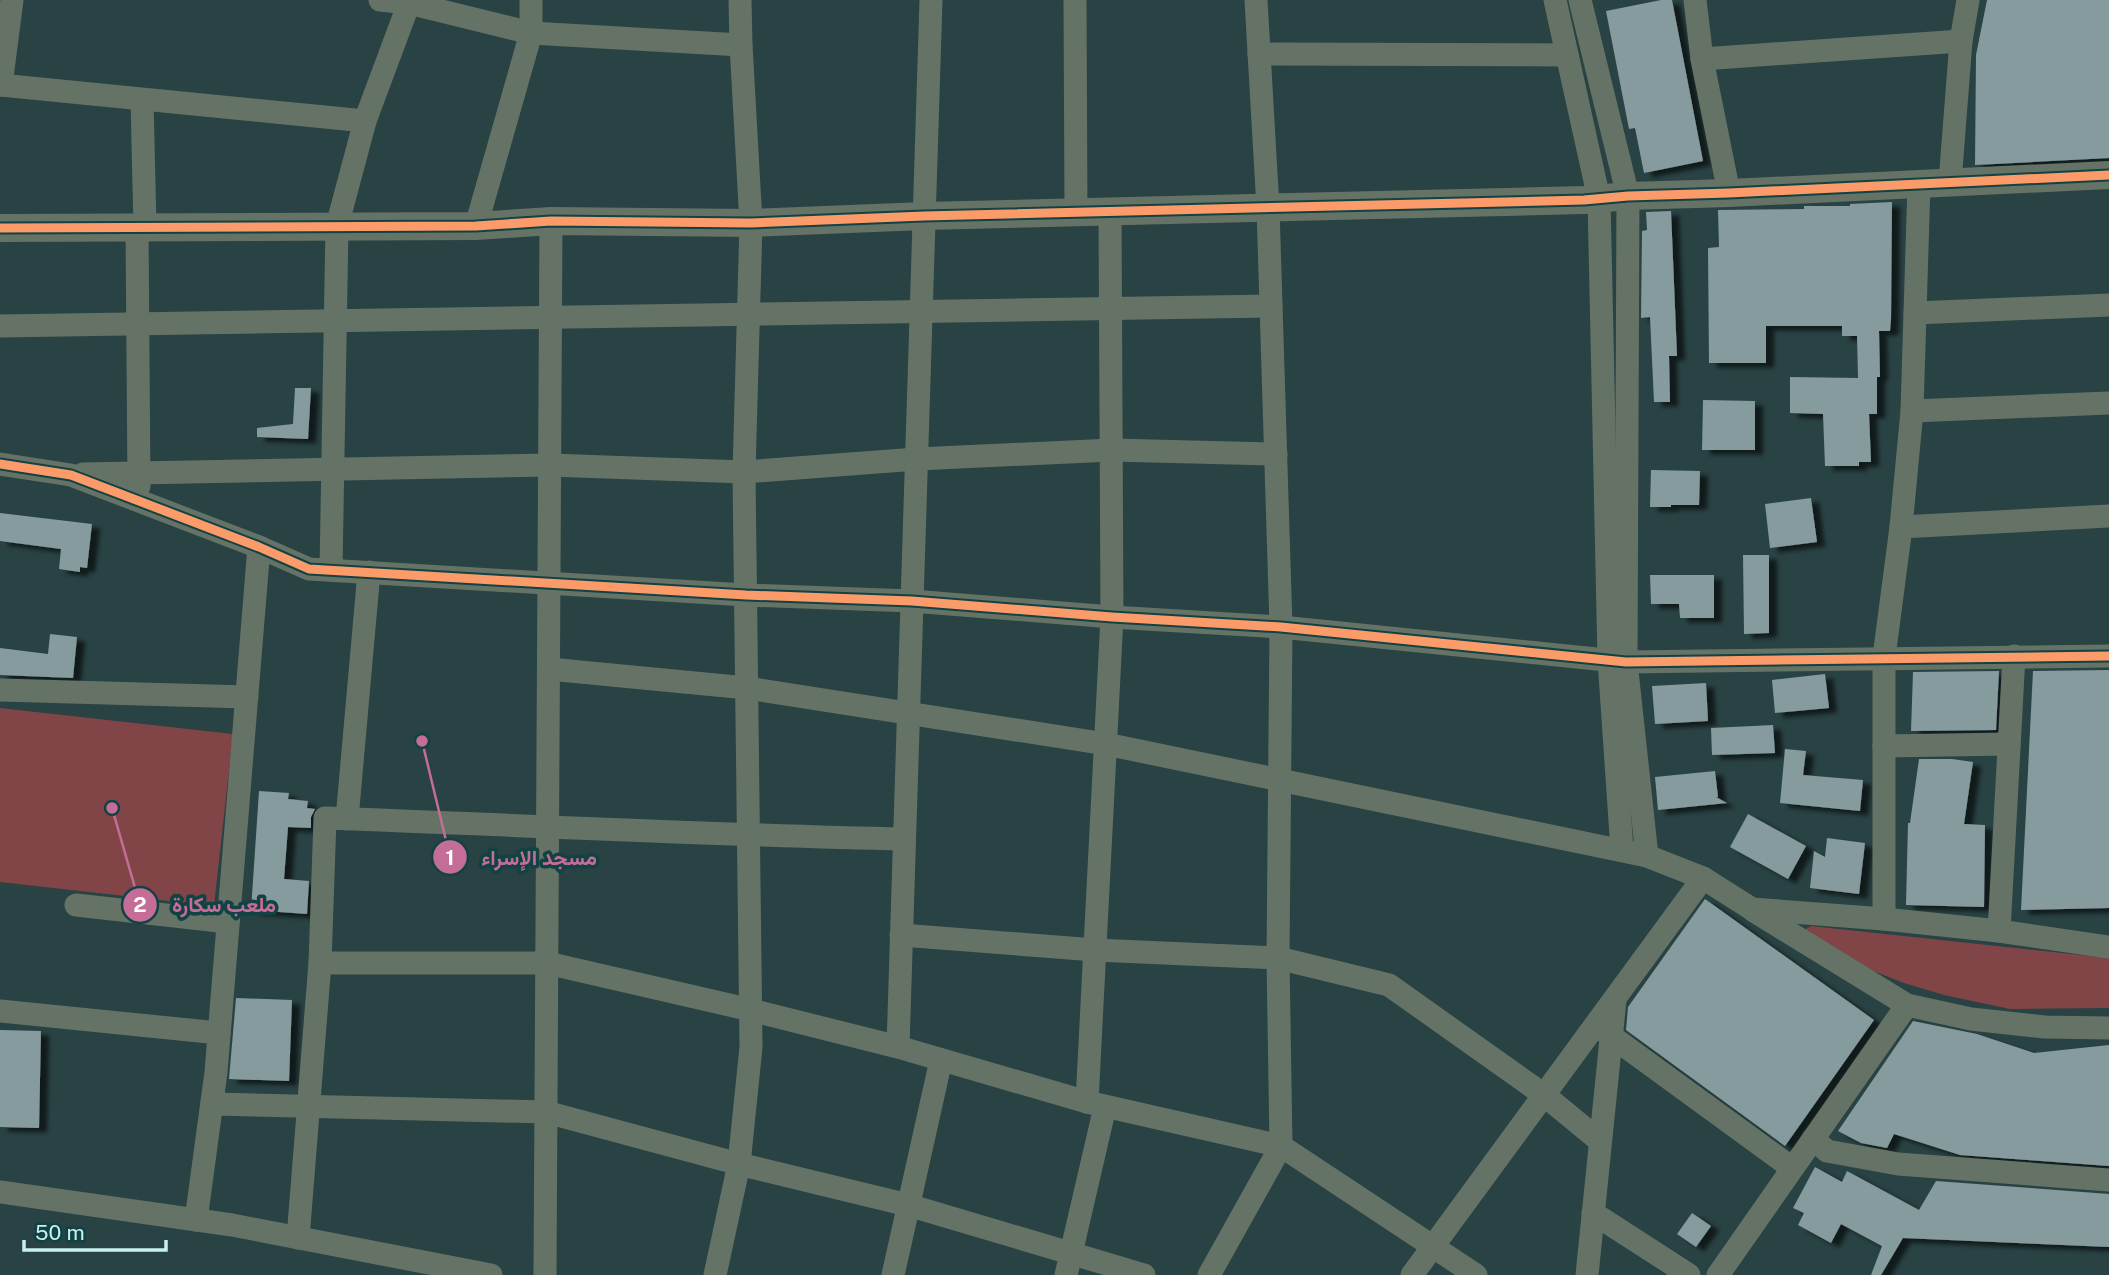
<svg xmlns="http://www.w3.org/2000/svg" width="2109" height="1275" viewBox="0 0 2109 1275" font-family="'Public Sans',Vazirmatn,sans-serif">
<defs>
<filter id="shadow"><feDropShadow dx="8" dy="4.5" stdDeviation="2" flood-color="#0009"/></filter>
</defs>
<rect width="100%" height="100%" fill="#294243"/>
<!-- green -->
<g fill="#814547">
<path d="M0 708 233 734 214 906 0 882Z"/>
<path d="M1811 926 2109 958V1008L2010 1009 1944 995 1904 983 1853 963 1804 930Z"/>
</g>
<!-- building -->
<g fill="#869b9e" filter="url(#shadow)">
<path d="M1661 0H1672L1703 161 1644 173 1635 128 1629 129 1606 11Z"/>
<path d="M1987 0H2109V158L1975 165 1976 55Z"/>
<path d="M1892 202 1891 319 1890 331H1879L1880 377H1877V414H1869L1871 462H1859V466H1825L1823 414 1790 413V377L1858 378 1857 336H1842V326H1766V363H1709L1708 248 1719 247 1718 210 1804 209V206H1850V204Z"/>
<path d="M1671 211 1677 356H1669L1670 402H1654L1650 317 1641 318 1642 231 1647 230 1646 212Z"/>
<path d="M295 388H311L308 439 257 437V428L293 424Z"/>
<path d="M1703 400 1755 401V450H1702Z"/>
<path d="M1651 470 1700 471 1699 505H1671V507H1650Z"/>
<path d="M1811 498 1817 542 1770 548 1765 504Z"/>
<path d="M0 513 92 524 87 568 80 567V572L59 569 61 549 0 541Z"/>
<path d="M1743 555H1769V633L1744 634Z"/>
<path d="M1650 575H1714V618H1680L1679 604H1651Z"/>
<path d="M50 634 77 637 73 678 0 675V648L48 654Z"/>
<path d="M2109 670V908L2021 910 2033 671Z"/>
<path d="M1999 671 1996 730 1911 731 1913 672Z"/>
<path d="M1825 674 1829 708 1775 713 1772 680Z"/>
<path d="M1706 683 1708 721 1655 724 1652 686Z"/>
<path d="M1773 725 1775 753 1712 755 1711 728Z"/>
<path d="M1785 749 1806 751 1803 775 1863 780 1860 811 1780 803Z"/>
<path d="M1919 759H1952L1973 762 1964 824 1985 825 1984 907 1906 905 1908 823H1910Z"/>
<path d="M1715 771 1718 797H1716L1727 803 1658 810 1655 777Z"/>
<path d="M259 791 289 793 288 799 308 801 307 808 315 809 311 817V828L288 827 284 879 309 881 307 914 251 910Z"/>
<path d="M1748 814 1806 846 1788 879 1730 847Z"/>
<path d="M1827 838 1865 843 1859 894 1810 888 1814 851 1825 857Z"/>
<path d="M1705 899 1874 1020 1785 1146 1626 1030 1628 1007Z"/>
<path d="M236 998 292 1000 289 1081 229 1079Z"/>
<path d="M1913 1021 1977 1034 2034 1053 2109 1045V1166L1960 1155 1894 1134 1887 1148 1861 1143 1838 1131Z"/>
<path d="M0 1030 41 1031 39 1128 0 1127Z"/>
<path d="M1815 1167 1842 1182 1847 1171 1919 1210 1936 1181 2109 1194V1247L1903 1238 1881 1275H1871L1882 1246 1841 1224 1831 1243 1798 1225 1804 1213 1793 1208Z"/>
<path d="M1692 1213 1711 1226 1696 1247 1677 1234Z"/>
</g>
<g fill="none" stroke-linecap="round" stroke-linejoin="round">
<!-- minor -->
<g stroke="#657366" stroke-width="23">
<path d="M380 0 409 3 531 33 741 45 751 223 744 472 751 1047 739 1164 715 1275"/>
<path d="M740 0 741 45"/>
<path d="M1075 0 1076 212"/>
<path d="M1555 0 1599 199 1609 660 1622 850"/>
<path d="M1580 0 1628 196 1626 662 1647 856"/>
<path d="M1695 0 1702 59 1729 193"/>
<path d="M1259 54 1567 55"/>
<path d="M1702 59 1961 41"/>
<path d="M0 85 365 121"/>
<path d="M1 85 12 0"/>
<path d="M142 100 145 227"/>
<path d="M1950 182 1961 41 1968 0"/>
<path d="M476 226 531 33V0"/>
<path d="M137 227 139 486"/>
<path d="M1915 313 2109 305"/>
<path d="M0 326 1271 306"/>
<path d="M1912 411 2109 403"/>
<path d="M0 464 71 475 259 547 309 569 746 595 912 601 1112 617 1281 627 1626 662 2109 656"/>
<path d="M83 474 550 465 744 472 917 459 1112 450 1276 454"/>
<path d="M1901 527 2109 516"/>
<path d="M331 570 337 226 365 121 409 3"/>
<path d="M549 669 747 688 1106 744 1647 856 1703 878 1752 909 1884 919 1999 931 2109 947"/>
<path d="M0 690 247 697"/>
<path d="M1884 746 2009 744"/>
<path d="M347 819 369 572"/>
<path d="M76 905 228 922"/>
<path d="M1754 911 1907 1005 1971 1019 2045 1027 2109 1028"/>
<path d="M1884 919V657L1901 527 1912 411 1919 184"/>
<path d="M1999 931 2014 656"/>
<path d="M901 935 1095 950 1278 958 1389 985 1544 1095 1600 1141"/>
<path d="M320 963H547L751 1010 898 1047 1087 1102 1281 1146 1476 1275"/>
<path d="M0 1011 219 1033"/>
<path d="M1600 1028 1792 1168"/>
<path d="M898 1047 931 0"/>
<path d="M1087 1102 1112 617 1110 211"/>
<path d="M212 1104 546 1112 739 1164 908 1205 1144 1275"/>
<path d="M1813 1139 1827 1151 1898 1164 2109 1180"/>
<path d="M0 1192 232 1225 491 1275"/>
<path d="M1593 1213 1689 1275"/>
<path d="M196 1220 216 1072 259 547"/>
<path d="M298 1238 320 963 325 818C518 825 711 835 904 839"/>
<path d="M545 1275 551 221"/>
<path d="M893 1275 941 1060"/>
<path d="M1066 1275 1105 1107"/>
<path d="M1209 1275 1281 1146 1278 958 1281 627 1268 208 1256 0"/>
<path d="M1412 1275 1703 878"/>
<path d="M1587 1275 1615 1000"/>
<path d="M1718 1275 1907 1005"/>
</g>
<!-- tertiary -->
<path stroke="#657366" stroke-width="28" d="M0 228 476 226 551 221 751 223 924 216 1584 200 1628 196 1729 193 2109 175"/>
<!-- cycleway casing -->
<g stroke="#114244" stroke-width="13">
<g id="cycleway">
<path d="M0 228 476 226 551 221 751 223 924 216 1584 200 1628 196 1729 193 2109 175"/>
<path d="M0 464 71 475 259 547 309 569 746 595 912 601 1112 617 1281 627 1626 662 2109 656"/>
</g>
</g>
<!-- cycleway -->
<use href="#cycleway" stroke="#fa9b69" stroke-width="9"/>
</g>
<!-- callouts -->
<path fill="none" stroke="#c46e97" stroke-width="2.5" d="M422 741L450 857M112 808L140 905"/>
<g fill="#c46e97" stroke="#114244" stroke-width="2.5">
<circle cx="422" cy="741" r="7"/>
<circle cx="112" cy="808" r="7"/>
<circle cx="450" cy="857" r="18"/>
<circle cx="140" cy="905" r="18"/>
</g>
<g font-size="21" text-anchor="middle" font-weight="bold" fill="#fff">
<text x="450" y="865">1</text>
<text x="140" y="912">2</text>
</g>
<g font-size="21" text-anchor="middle" font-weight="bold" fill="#c46e97" stroke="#114244" stroke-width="7" stroke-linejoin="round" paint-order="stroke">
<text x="539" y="865">مسجد الإسراء</text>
<text x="224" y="912">ملعب سكارة</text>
</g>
<!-- scale -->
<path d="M24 1240v10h142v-10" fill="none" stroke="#c7f0f1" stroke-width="3.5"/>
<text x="35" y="1240" font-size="21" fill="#c7f0f1" stroke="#114244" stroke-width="5" paint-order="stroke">50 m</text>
</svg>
